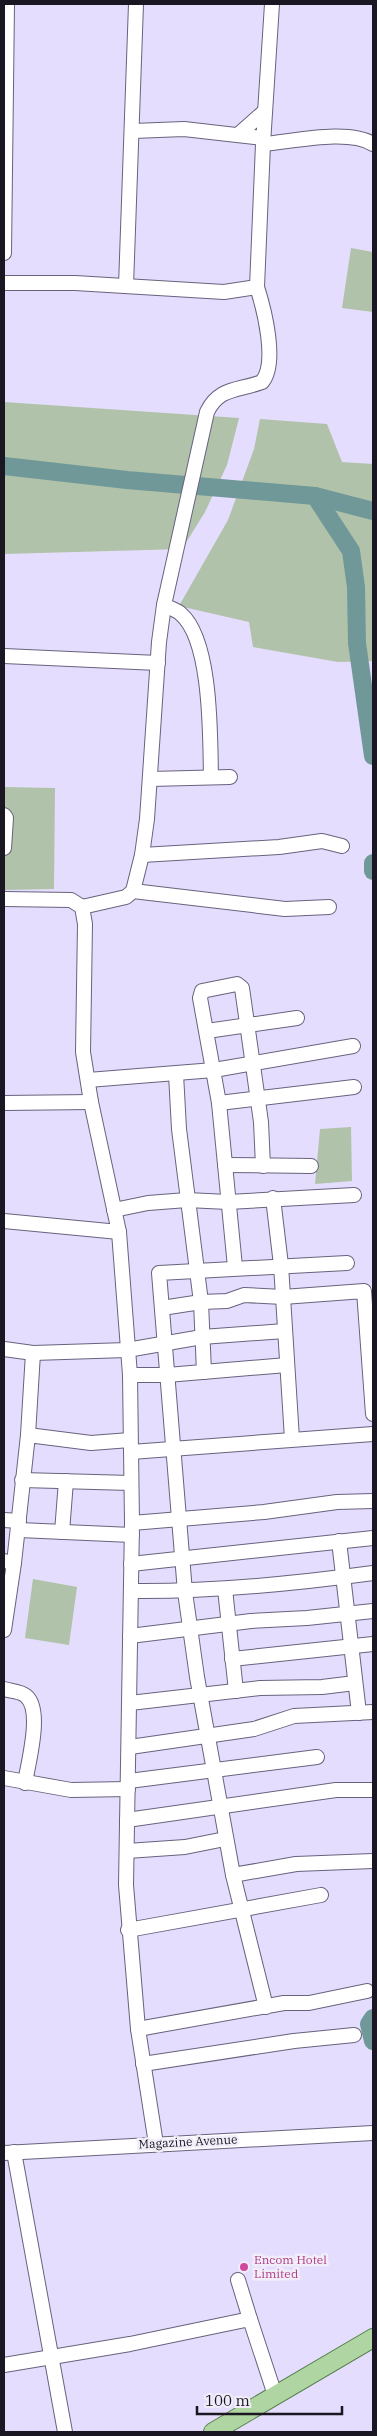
<svg xmlns="http://www.w3.org/2000/svg" width="377" height="2436" viewBox="0 0 377 2436" font-family="'IBM Plex Serif',serif">
<rect width="100%" height="100%" fill="#e5ddfd"/>
<!-- green -->
<g fill="#b0c2a9">
<path d="M351 248 373 252V312L342 308Z"/>
<path d="M4 402 239 418 227 465 205 512 182 549 4 554Z"/>
<path d="M260 419 327 424 342 462 373 464V661L338 662 253 647 249 622 179 606 228 520 254 449Z"/>
<path d="M4 787 55 788 54 889 4 890Z"/>
<path d="M351 1127 352 1181 315 1184 320 1129Z"/>
<path d="M33 1579 77 1587 69 1645 25 1638Z"/>
</g>
<g fill="none" stroke-linecap="round" stroke-linejoin="round">
<!-- river -->
<g stroke="#719899" stroke-width="18">
<path d="M4 466 127 480 315 496 373 511"/>
<path d="M315 496 351 551 356 587 357 643 373 756"/>
<path d="M373 863V871"/>
<path d="M373 2018 369 2024 373 2041"/>
</g>
<!-- minor casing -->
<g stroke="#69627d" stroke-width="16">
<g id="minor">
<path d="M133 131 184 129 263 138"/>
<path d="M239 134 265 111"/>
<path d="M263 144C291 142 348 128 373 144"/>
<path d="M4 253 7 4"/>
<path d="M4 283H75L224 292 257 287 263 144 272 4"/>
<path d="M126 286 136 4"/>
<path d="M164 605C169 608 177 610 181 614 212 641 210 738 211 777"/>
<path d="M4 656 158 663"/>
<path d="M150 779 230 777"/>
<path d="M4 815 6 818 4 848"/>
<path d="M142 855 279 847 322 841 342 846"/>
<path d="M133 891 285 909 329 907"/>
<path d="M4 899 71 900 82 907 85 924 83 1052 91 1102 119 1232 130 1375 132 1523 126 1885 138 2029 156 2144"/>
<path d="M82 907 126 897 133 891 142 855 147 819 159 642 164 605 207 412C219 387 238 391 262 382 278 363 264 309 257 287"/>
<path d="M207 1031 297 1018"/>
<path d="M176 1074 179 1129 201 1302 204 1372"/>
<path d="M88 1080 214 1070 353 1046"/>
<path d="M4 1103 91 1102"/>
<path d="M219 1103 354 1087"/>
<path d="M225 1165 311 1166"/>
<path d="M273 1198 281 1265 292 1439"/>
<path d="M114 1210 148 1203 187 1200 228 1202 354 1195"/>
<path d="M4 1221 119 1232"/>
<path d="M235 1267 219 1103 200 998 202 991 237 984 242 988 261 1122 263 1166"/>
<path d="M162 1308 201 1302 227 1301 244 1295 283 1297 364 1291 373 1414"/>
<path d="M4 1349 33 1353 28 1435"/>
<path d="M33 1353 127 1350 202 1337 285 1331"/>
<path d="M130 1375H167L287 1365"/>
<path d="M131 1452 373 1434"/>
<path d="M22 1480 131 1483"/>
<path d="M4 1520 19 1521"/>
<path d="M132 1523 264 1512 337 1502 373 1501"/>
<path d="M19 1530 132 1535"/>
<path d="M62 1532 66 1481"/>
<path d="M339 1541 359 1713"/>
<path d="M4 1561 14 1563 28 1435 91 1443 130 1440"/>
<path d="M131 1564 373 1538"/>
<path d="M225 1589 236 1691"/>
<path d="M131 1591C213 1592 292 1584 373 1573"/>
<path d="M4 1630 14 1563"/>
<path d="M130 1636 251 1621 307 1618 373 1611"/>
<path d="M232 1659 373 1644"/>
<path d="M4 1689C10 1691 21 1691 26 1696 43 1710 28 1763 25 1783"/>
<path d="M130 1703 260 1688 322 1687 355 1683"/>
<path d="M130 1747 254 1729 294 1716 373 1712"/>
<path d="M4 1778 71 1790 128 1789"/>
<path d="M129 1781 317 1757"/>
<path d="M127 1820 336 1790H373"/>
<path d="M127 1851 185 1847 225 1839"/>
<path d="M233 1875 296 1864 373 1861"/>
<path d="M128 1930 321 1895"/>
<path d="M266 2007 233 1875 197 1677 185 1592 159 1273 347 1263"/>
<path d="M138 2029 284 2003H309L367 1991"/>
<path d="M143 2064 294 2041 354 2035"/>
<path d="M14 2152 65 2432"/>
<path d="M4 2153 373 2133"/>
<path d="M238 2280 250 2319"/>
<path d="M4 2365 130 2344 250 2319 275 2395"/>
</g>
</g>
<!-- major casing -->
<g stroke="#58804d" stroke-width="20">
<path id="major" d="M213 2432 373 2338"/>
</g>
<!-- minor -->
<use href="#minor" stroke="#fff" stroke-width="14"/>
<!-- major -->
<use href="#major" stroke="#afd5a2" stroke-width="18"/>
</g>
<!-- markers -->
<circle fill="#d1479c" stroke="#f1eefa" stroke-width="2" cx="244" cy="2267" r="5"/>
<g text-anchor="middle" stroke-width="5" stroke-linejoin="round" paint-order="stroke">
<!-- street labels -->
<g font-size="12" fill="#1a1722" stroke="#f1eefa">
<text transform="translate(188 2142) rotate(-3)" y="4">Magazine Avenue</text>
</g>
<!-- hotel labels -->
<g font-size="12" fill="#b23c85" stroke="#f1eefa" text-anchor="start">
<text x="254" y="2264">Encom Hotel<tspan x="254" dy="14">Limited</tspan></text>
</g>
</g>
<!-- border -->
<rect width="377" height="2436" fill="none" stroke="#1a1722" stroke-width="10"/>
<!-- scale -->
<path d="M197 2406v8h145v-8" fill="none" stroke="#1a1722" stroke-width="2.5"/>
<text x="205" y="2406" font-size="15" fill="#1a1722" stroke="#f1eefa" stroke-width="4" paint-order="stroke">100 m</text>
</svg>
